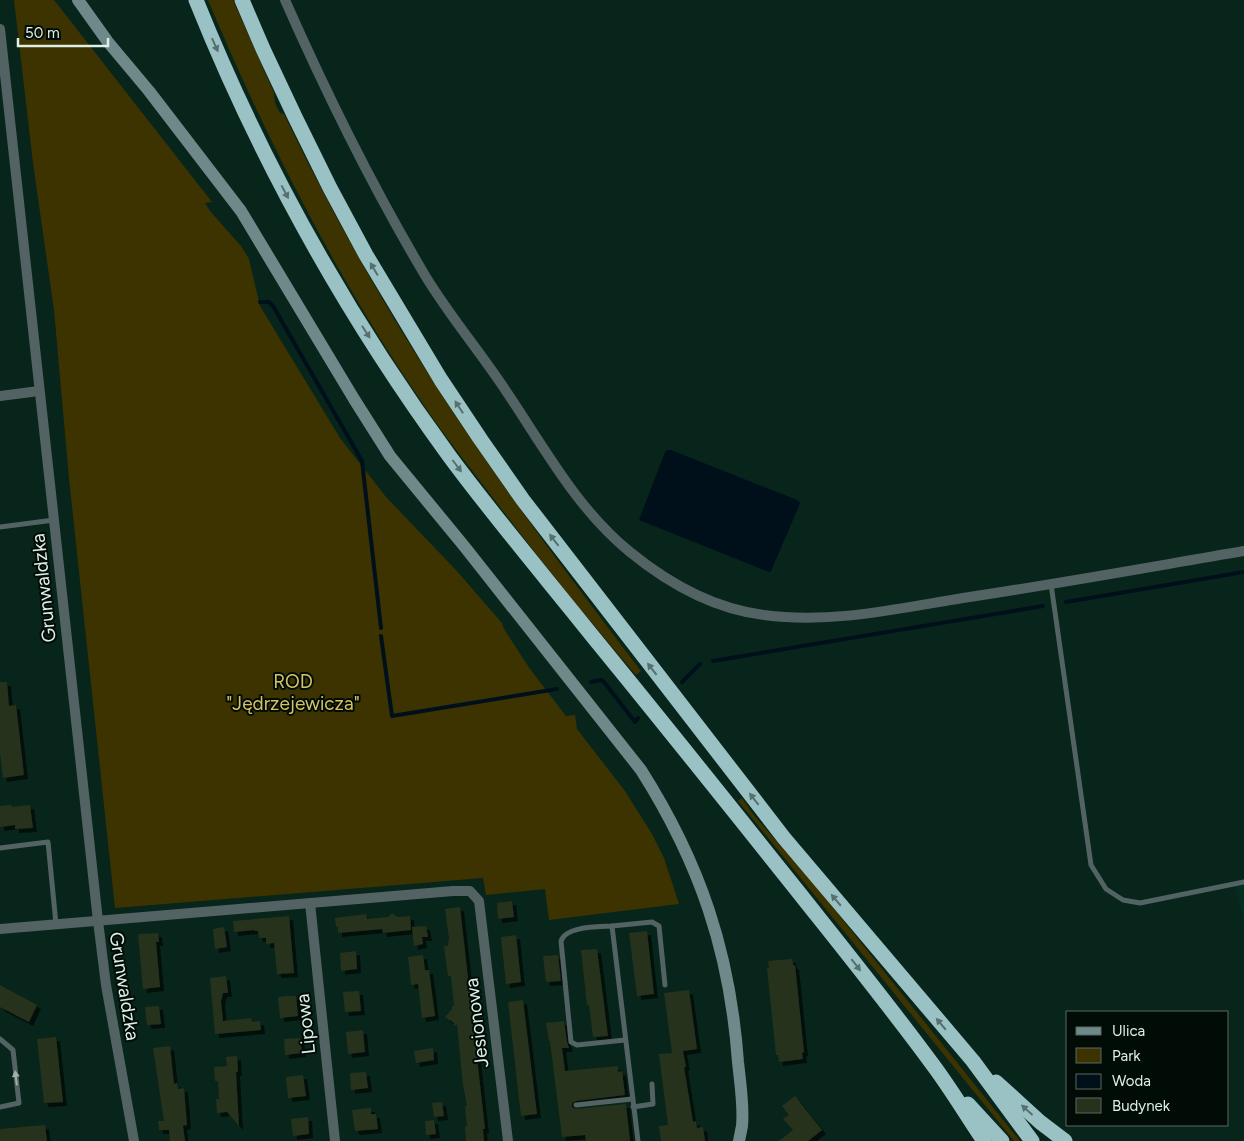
<svg xmlns="http://www.w3.org/2000/svg" width="1244" height="1141" viewBox="0 0 1244 1141" font-family="Figtree,sans-serif">
<defs>
<filter id="shadow"><feDropShadow dx="4" dy="4" stdDeviation="0" flood-color="#0009"/></filter>
</defs>
<rect width="100%" height="100%" fill="#07251b"/>
<!-- built -->
<path fill="#032d1f" d="M1244 882V921L1234 884Z"/>
<!-- green -->
<g fill="#3d3300">
<path d="M14 0H54L212 202 205 203 210 211 241 246 249 259 260 306 340 438 386 497 456 570 502 623 504 629 530 669 566 716 575 715 577 729 625 791 652 834 664 858 679 904 549 920 545 889 486 895 483 878 115 908 69 478 54 310 33 163Z"/>
<path d="M208 0H233L274 93 275 103 280 113 284 114C338 227 401 336 471 439 525 518 583 595 641 671L636 675C583 614 533 551 484 486 461 456 438 427 417 395 333 271 266 138 208 0Z"/>
<path d="M742 798 753 814 818 889 1020 1141H1014L738 801Z"/>
</g>
<!-- water -->
<path fill="#00101b" d="M667 450H671L797 500 800 503 799 506 771 571 769 572 639 520 665 452Z"/>
<g fill="none" stroke-linecap="round" stroke-linejoin="round">
<!-- stream -->
<g stroke="#00101b" stroke-width="4">
<path d="M260 302H269L273 306 362 461 381 628"/>
<path d="M1066 602 1244 572"/>
<path d="M381 636 392 716 557 689"/>
<path d="M713 661 1043 606"/>
<path d="M591 682 601 680 604 682 635 722 638 718"/>
<path d="M682 682 700 664"/>
</g>
</g>
<!-- building -->
<g fill="#26321c" filter="url(#shadow)">
<path d="M0 682H7L9 706 16 705 24 775 3 778 0 753Z"/>
<path d="M11 805 12 807 30 805 33 828 15 829V825L0 827V806Z"/>
<path d="M512 901 514 917 498 919 497 903Z"/>
<path d="M460 907 485 1129H483L484 1141H466L465 1126H467L465 1106H467L463 1085 457 1025 454 1026V1023L445 1017 452 1009V1006H454L451 976H448L444 946H448L449 938 445 909Z"/>
<path d="M392 913 397 917 410 916 411 930 383 933 382 929 338 933V926L336 927 335 918 366 914 367 919 388 917Z"/>
<path d="M289 916 294 973 277 974 274 943 266 944V938H259L258 931H255L254 930 234 932 233 921Z"/>
<path d="M426 926 428 937H422L423 944 414 946 412 927Z"/>
<path d="M224 927 227 947 215 949 213 929Z"/>
<path d="M647 931 654 994 637 996 629 933Z"/>
<path d="M158 933 159 942H156L160 987 143 989 138 934Z"/>
<path d="M516 935 521 982 506 984 501 937Z"/>
<path d="M597 949 608 1036 593 1037 589 1005H587L581 950Z"/>
<path d="M356 951 357 969 341 971 340 953Z"/>
<path d="M423 955 425 970H429L435 1016 422 1018 418 984 411 985 408 957Z"/>
<path d="M558 955 561 981 546 982 543 956Z"/>
<path d="M792 959 793 965H795L804 1052 802 1053 803 1059 779 1062 778 1055H776L767 968H769L768 961Z"/>
<path d="M226 976 228 993H223L221 1001 223 1021 251 1018 252 1022 260 1021 261 1030 215 1034 210 978Z"/>
<path d="M0 985 37 1005 29 1022 0 1007Z"/>
<path d="M689 990 697 1049 683 1051 686 1067H684L693 1122 696 1121 697 1128 703 1127 705 1141H661L659 1126 668 1125 659 1054 672 1053 664 993Z"/>
<path d="M359 991 361 1011 345 1012 343 992Z"/>
<path d="M288 996H296L298 1016 280 1018 278 997Z"/>
<path d="M523 1000 537 1114 521 1116 508 1002Z"/>
<path d="M159 1006 161 1024 147 1025 145 1007Z"/>
<path d="M564 1021 567 1042 569 1048H562L565 1071 618 1066V1072L622 1071 625 1095 576 1101 572 1103V1107L576 1109 626 1104 630 1141H586L585 1135 562 1137 550 1041H549L546 1023Z"/>
<path d="M363 1030 365 1052 348 1054 346 1032Z"/>
<path d="M56 1037 63 1102 44 1103 37 1039Z"/>
<path d="M300 1038 302 1053 285 1055 284 1039Z"/>
<path d="M170 1046 174 1084 177 1083 178 1089 184 1088 187 1125 183 1126 185 1141H170L169 1130H159L158 1121H164L153 1048Z"/>
<path d="M433 1048 434 1060 416 1063 414 1051Z"/>
<path d="M237 1056 238 1072H236L239 1126 227 1112 217 1113 216 1099H219L218 1081H215L214 1067 227 1066 226 1057Z"/>
<path d="M366 1072 368 1088 351 1090 350 1073Z"/>
<path d="M303 1075 306 1096 288 1098 286 1077Z"/>
<path d="M795 1096 822 1130 808 1141H779L793 1130 783 1119 789 1115 782 1106Z"/>
<path d="M442 1102 444 1116 434 1117 432 1103Z"/>
<path d="M371 1108V1114H376L378 1129 355 1131 352 1110Z"/>
<path d="M308 1117 309 1134 293 1136 291 1119Z"/>
<path d="M434 1120 436 1134 426 1135 425 1121Z"/>
<path d="M45 1125 47 1141H0V1129Z"/>
</g>
<g fill="none" stroke-linecap="round" stroke-linejoin="round">
<!-- lane -->
<g stroke="#536263" stroke-width="5">
<path d="M0 527 54 520"/>
<path d="M1051 584 1091 865 1106 889 1123 900 1140 903 1244 882"/>
<path d="M0 848 48 842 56 924"/>
<path d="M612 926C598 927 566 926 561 941L571 1042 577 1045 625 1040"/>
<path d="M0 1039 13 1050 19 1103 0 1107"/>
<path d="M576 1105 632 1099"/>
<path d="M633 1107 653 1104 652 1084"/>
<path d="M638 1141 612 926 652 922 659 926 665 985"/>
</g>
<!-- street -->
<g stroke="#536263" stroke-width="10">
<path d="M285 0C327 95 373 188 426 277 451 318 482 354 508 394 545 449 578 510 630 552 668 583 715 609 764 615 831 624 896 609 963 598 1057 584 1150 567 1244 551"/>
<path d="M0 29 98 921 106 985 134 1141"/>
<path d="M0 396 39 391"/>
<path d="M310 903 335 1141"/>
<path d="M0 929 453 891H470L479 901 508 1141"/>
</g>
<!-- secondary -->
<path stroke="#6f888a" stroke-width="12" d="M78 0 108 42 149 91 241 211 354 399 390 456 464 546 641 770C700 863 730 952 738 1062 740 1082 744 1106 742 1126 741 1131 740 1136 739 1141"/>
<!-- highway -->
<g stroke="#9ac1c3" stroke-width="15">
<path d="M196 0C261 162 347 316 450 457 496 519 546 578 594 638 662 721 729 805 796 889 842 947 889 1005 933 1065 951 1089 967 1116 984 1141"/>
<path d="M242 0 263 49 295 117 330 188 366 255 441 380 481 440 523 500 784 838 973 1061 1032 1141"/>
<path d="M996 1082 1040 1122 1065 1141"/>
<path d="M968 1104 1002 1141"/>
</g>
</g>
<!-- one-way arrows -->
<defs><path id="oneway-solid" d="M-6-.8H1V-3.2L6.5 0L1 3.2V.8H-6Z" transform="scale(1.25)"/></defs>
<g fill="#56706e">
<use href="#oneway-solid" transform="translate(215 45) rotate(66)"/>
<use href="#oneway-solid" transform="translate(285 192) rotate(62)"/>
<use href="#oneway-solid" transform="translate(374 269) rotate(-121)"/>
<use href="#oneway-solid" transform="translate(366 332) rotate(57)"/>
<use href="#oneway-solid" transform="translate(459 407) rotate(-123)"/>
<use href="#oneway-solid" transform="translate(457 466) rotate(53)"/>
<use href="#oneway-solid" transform="translate(554 540) rotate(-128)"/>
<use href="#oneway-solid" transform="translate(652 669) rotate(-128)"/>
<use href="#oneway-solid" transform="translate(754 799) rotate(-128)"/>
<use href="#oneway-solid" transform="translate(836 900) rotate(-130)"/>
<use href="#oneway-solid" transform="translate(856 965) rotate(52)"/>
<use href="#oneway-solid" transform="translate(941 1024) rotate(-130)"/>
<use href="#oneway-solid" transform="translate(1027 1110) rotate(-138)"/>
</g>
<use fill="#9fb0ac" href="#oneway-solid" transform="translate(16 1078) rotate(-97)"/>
<g text-anchor="middle" stroke-width="4" stroke-linejoin="round" paint-order="stroke">
<!-- street labels -->
<g font-size="19" fill="#deefe7" stroke="#020c07">
<text transform="translate(43 588) rotate(-96)" y="7">Grunwaldzka</text>
<text transform="translate(125 986) rotate(81)" y="7">Grunwaldzka</text>
<text transform="translate(476 1023) rotate(-97)" y="7">Jesionowa</text>
<text transform="translate(305 1024) rotate(-96)" y="7">Lipowa</text>
</g>
<!-- park labels -->
<g font-size="19" fill="#d6c162" stroke="#020c07">
<text x="293" y="688">ROD<tspan x="293" dy="22">"Jędrzejewicza"</tspan></text>
</g>
</g>
<!-- legend -->
<rect x="1066" y="1011" width="162" height="115" fill="#020c07" stroke="#5a6761"/>
<rect x="1076" y="1027" width="25" height="8" fill="#6f888a" stroke="#5a6761"/>
<text x="1112" y="1036" font-size="15" fill="#deefe7">Ulica</text>
<rect x="1076" y="1048" width="25" height="15" fill="#3d3300" stroke="#5a6761"/>
<text x="1112" y="1061" font-size="15" fill="#deefe7">Park</text>
<rect x="1076" y="1074" width="25" height="15" fill="#00101b" stroke="#5a6761"/>
<text x="1112" y="1086" font-size="15" fill="#deefe7">Woda</text>
<rect x="1076" y="1098" width="25" height="15" fill="#26321c" stroke="#5a6761"/>
<text x="1112" y="1111" font-size="15" fill="#deefe7">Budynek</text>
<!-- scale -->
<path d="M18 38v8h90v-8" fill="none" stroke="#deefe7" stroke-width="2.5"/>
<text x="25" y="38" font-size="15" fill="#deefe7" stroke="#020c07" stroke-width="4" paint-order="stroke">50 m</text>
</svg>
